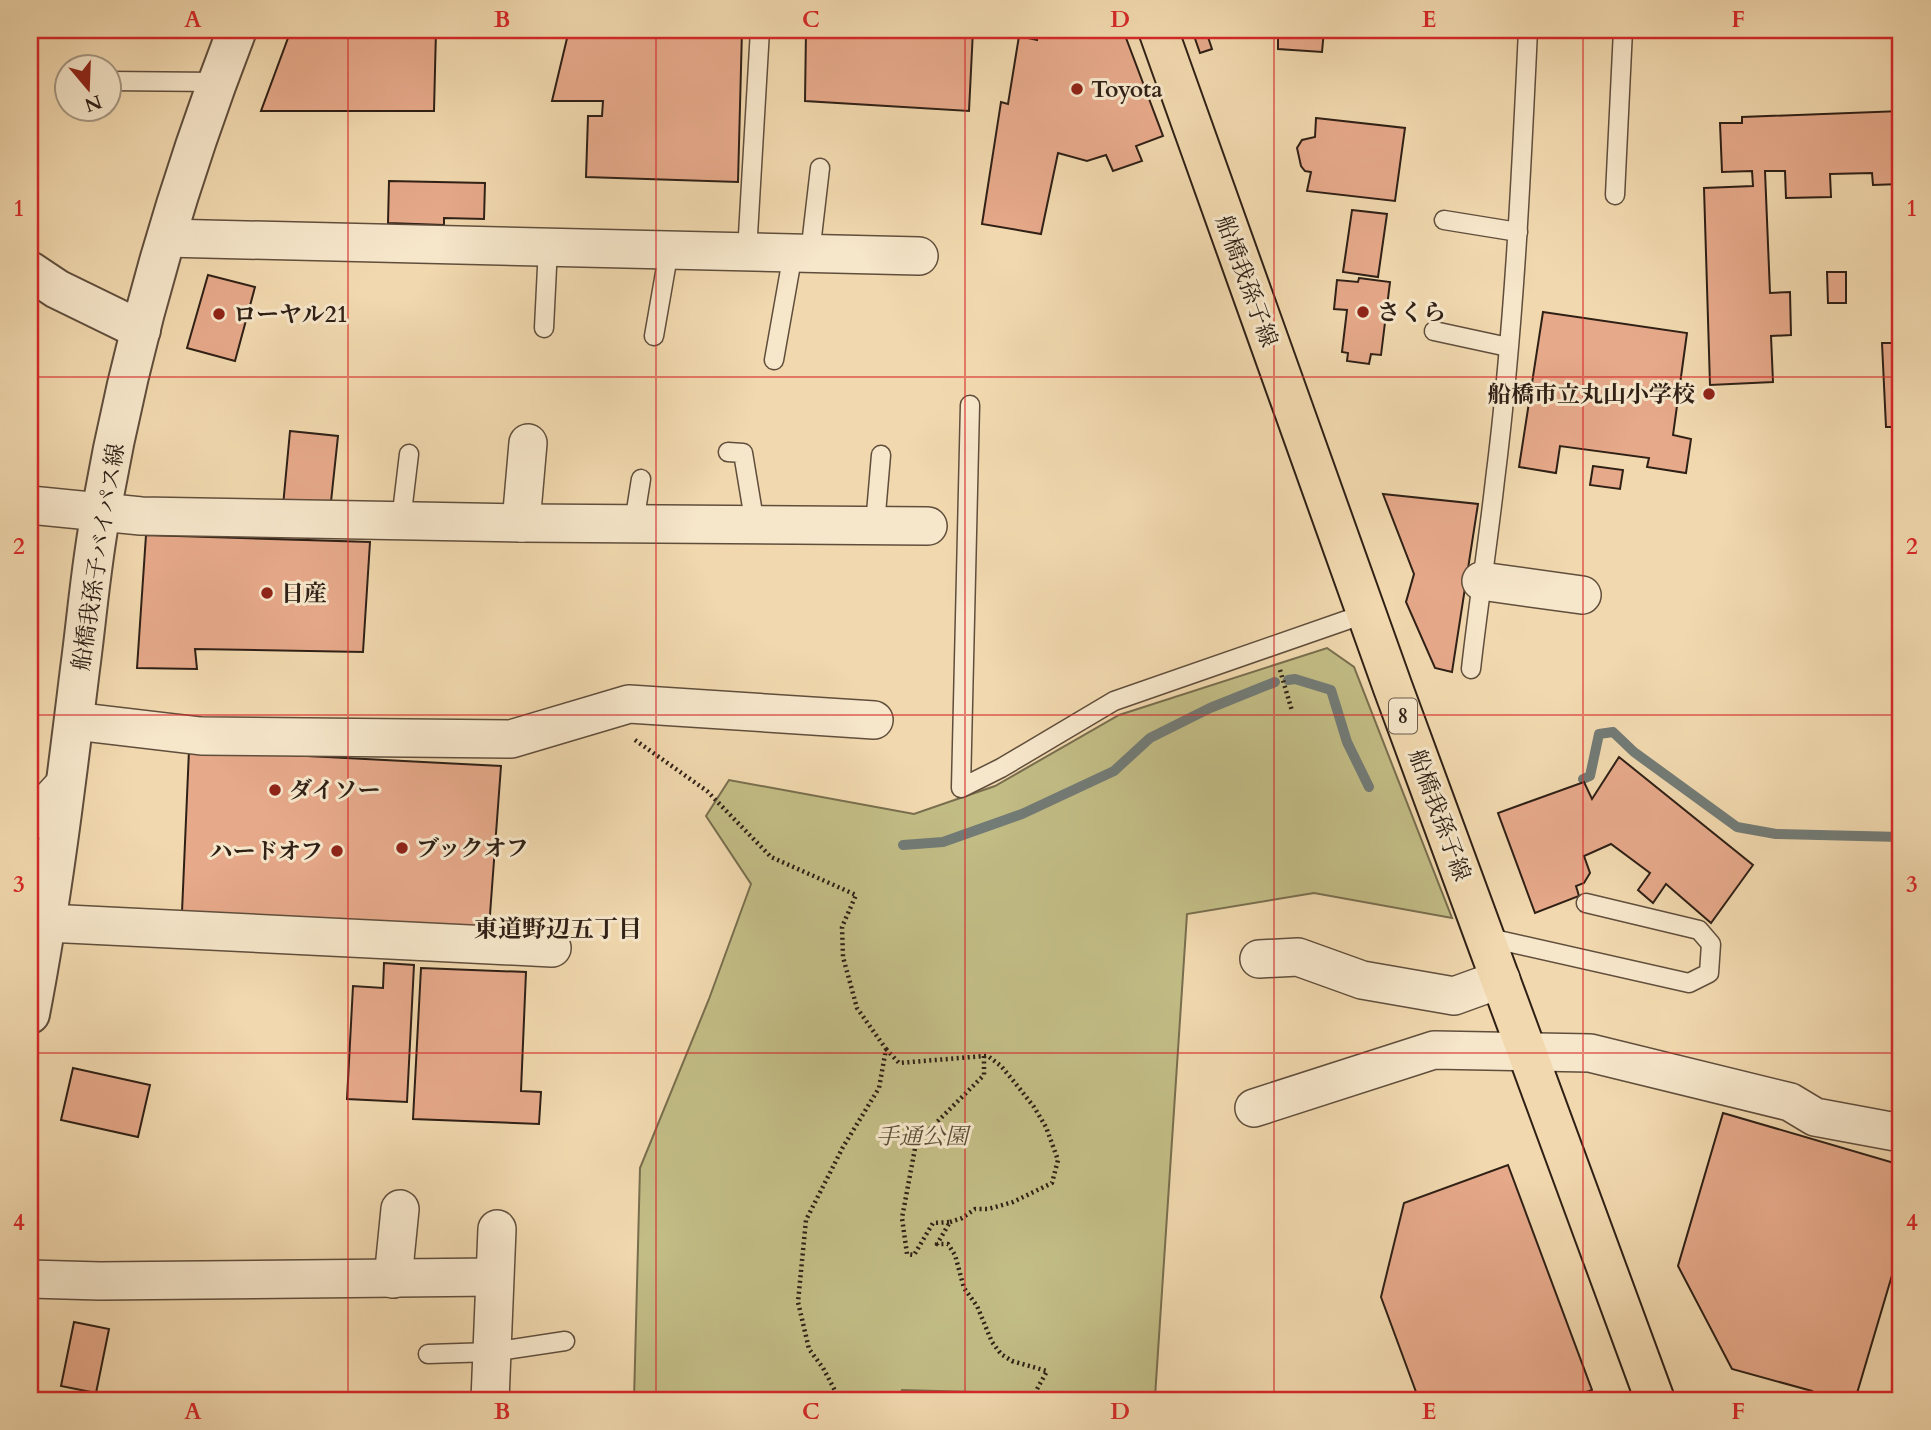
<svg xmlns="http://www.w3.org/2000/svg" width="1931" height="1430" viewBox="0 0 1931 1430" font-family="Cardo,'Noto Serif JP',serif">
<rect width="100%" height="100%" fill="#f1d8ae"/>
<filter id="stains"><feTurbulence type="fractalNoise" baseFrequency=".00286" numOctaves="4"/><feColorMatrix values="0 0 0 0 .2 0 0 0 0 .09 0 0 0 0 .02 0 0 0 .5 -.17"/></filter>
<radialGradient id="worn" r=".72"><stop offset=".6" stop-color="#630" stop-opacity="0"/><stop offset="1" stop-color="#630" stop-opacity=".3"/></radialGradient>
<!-- green -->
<path fill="#c2bc85" stroke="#786e4e" stroke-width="2" d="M1327 648 1354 667 1452 918 1314 893 1187 914 1155 1397 902 1390 898 1400H634L640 1168 709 999 751 884 706 816 729 780 914 814 995 786 1119 715Z"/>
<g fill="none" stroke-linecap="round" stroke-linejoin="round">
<!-- stream -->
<g stroke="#727b76" stroke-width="10">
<path d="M1288 680 1295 679 1331 690 1347 742 1369 787"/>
<path d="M1583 779 1590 776 1599 734 1613 732 1634 752 1737 827 1776 834 1901 837"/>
<path d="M903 845 943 842 1022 814 1114 771 1150 738 1210 708 1275 682"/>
</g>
</g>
<!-- building -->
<g fill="#e6a98a" stroke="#2f2016" stroke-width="2">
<path d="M291 30H436L434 111H261Z"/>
<path d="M569 30H742L738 182 586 177 588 116H602L603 101H552Z"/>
<path d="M806 30H973L969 111 805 101Z"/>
<path d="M1037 30H1123L1163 136 1136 146 1142 161 1113 171 1106 155 1087 161 1058 153 1041 234 982 224 1001 102 1008 104 1019 36 1037 40Z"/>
<path d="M1192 30H1221L1207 34 1212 49 1200 53Z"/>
<path d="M1309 30H1324L1322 52 1278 49V34L1308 36Z"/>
<path d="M1901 111V184L1873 185 1872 173 1830 174 1831 197 1786 198 1785 171H1765L1770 293 1790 292 1791 335 1771 336 1773 382 1710 385 1704 188 1753 186 1752 171 1722 172 1720 123H1742V117Z"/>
<path d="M1316 118 1405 128 1395 201 1307 191 1311 172 1305 171 1301 166 1297 148 1302 140 1315 137Z"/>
<path d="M389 181 485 183 484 219 444 218V225L388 223Z"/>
<path d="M1352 210 1387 214 1378 277 1343 272Z"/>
<path d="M1827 272H1846V303H1828Z"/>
<path d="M208 275 255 287 235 361 187 348Z"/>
<path d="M1359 278 1390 282 1381 355 1371 354 1369 364 1347 361 1348 353 1342 352 1347 310 1334 309 1337 280 1358 282Z"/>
<path d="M1543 312 1687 333 1673 435 1691 439 1686 473 1647 467 1649 458 1560 446 1556 473 1519 467Z"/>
<path d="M1882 343H1901V427H1886Z"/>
<path d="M290 431 338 436 330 511 283 506Z"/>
<path d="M1593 466 1623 470 1620 489 1590 485Z"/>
<path d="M1383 494 1478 504 1452 672 1435 668 1406 602 1414 574Z"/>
<path d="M146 535 370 542 363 652 195 649 197 669 137 668Z"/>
<path d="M189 750 501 766 489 928 182 912Z"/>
<path d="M1619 757 1753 865 1711 923 1666 884 1653 903 1638 890 1650 873 1611 844 1584 856 1590 873 1584 883 1576 886 1579 896 1535 913 1498 813 1584 782 1592 799Z"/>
<path d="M384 963 414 965 407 1102 347 1099 353 986 383 988Z"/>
<path d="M421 968 526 972 521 1091 541 1092 539 1124 413 1119Z"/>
<path d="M73 1068 150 1085 138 1137 61 1120Z"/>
<path d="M1723 1113 1901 1165V1245L1855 1400H1809L1812 1391 1732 1369 1678 1266Z"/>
<path d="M1508 1165 1592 1390 1564 1400H1419L1381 1297 1404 1203Z"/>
<path d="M74 1322 109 1329 96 1393 61 1386Z"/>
</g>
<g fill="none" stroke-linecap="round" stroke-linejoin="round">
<!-- service casing -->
<g stroke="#604e3c" stroke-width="21">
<g id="service">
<path d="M108 81 217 82"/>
<path d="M1615 195 1623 30"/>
<path d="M1444 220 1518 232"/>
<path d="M747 252 760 30"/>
<path d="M810 254 820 168"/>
<path d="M544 328 548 247"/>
<path d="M1434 331 1508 347"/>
<path d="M654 336 669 250"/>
<path d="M774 360 793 253"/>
<path d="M970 405 961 788 1001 768 1114 701 1347 620"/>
<path d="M728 452 743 453 755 525"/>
<path d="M401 521 409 454"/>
<path d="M634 523 641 479"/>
<path d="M875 525 881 455"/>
<path d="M1471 669C1478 606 1488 543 1495 480 1514 330 1521 180 1528 30"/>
<path d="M1485 937 1689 983 1709 973 1711 944 1699 930 1586 903"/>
<path d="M428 1354 492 1352 565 1341"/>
</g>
</g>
<!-- minor casing -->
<g stroke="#604e3c" stroke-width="40">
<g id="minor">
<path d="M166 238 919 256"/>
<path d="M30 505 141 516 521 523 928 526"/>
<path d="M521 523 528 443"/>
<path d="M1481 581 1582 595"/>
<path d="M74 721 201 736 511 739 629 704 874 720"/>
<path d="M30 822 65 784"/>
<path d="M47 923 552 948"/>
<path d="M1259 959 1298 957 1362 980 1454 996 1501 979"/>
<path d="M1254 1108 1434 1050 1590 1053 1790 1102 1815 1117 1901 1133"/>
<path d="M30 1279 100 1281 494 1277"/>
<path d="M393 1279 400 1209"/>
<path d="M490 1400 497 1229"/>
</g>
</g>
<!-- tertiary casing -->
<g stroke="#604e3c" stroke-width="42">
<g id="tertiary">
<path d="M30 271 57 289 141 330"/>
<path d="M30 1014C52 900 66 784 80 669 87 617 91 564 101 512 130 347 177 185 237 30"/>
</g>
</g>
<!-- primary casing -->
<g stroke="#2f2016" stroke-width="42">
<path id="primary" d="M1158 30 1393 688 1655 1400"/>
</g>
<!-- path -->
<g stroke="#2f2016" stroke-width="4.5" stroke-dasharray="2 3.5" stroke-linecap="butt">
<path d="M1280 670 1292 711"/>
<path d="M635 740 707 791 771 857 856 895 842 927 843 957 857 1008 886 1049 879 1088 843 1147 806 1220 798 1302 809 1349 823 1368 840 1400"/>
<path d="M886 1049 899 1063 984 1056V1075L916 1143 902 1218 907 1254 914 1255 933 1223 950 1222 937 1244H948L955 1255 964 1288 977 1306 992 1342 1001 1354 1012 1361 1047 1371 1031 1400"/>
<path d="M950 1222 962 1218 975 1209H988L1013 1202 1052 1183 1058 1160 1046 1127 1034 1107 1016 1084 1001 1066 988 1056H984"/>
<path d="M899 1400H905"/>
</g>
<!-- service -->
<use href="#service" stroke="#f6e6ca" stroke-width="18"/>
<!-- minor -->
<use href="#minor" stroke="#f6e6ca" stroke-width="37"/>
<!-- tertiary -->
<use href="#tertiary" stroke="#f6e6ca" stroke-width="38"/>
<!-- primary -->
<use href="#primary" stroke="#f1d8ae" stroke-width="38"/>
</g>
<!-- grid -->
<path fill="none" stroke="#d62828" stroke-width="2" stroke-opacity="0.55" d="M348 30V1400M656 30V1400M965 30V1400M1274 30V1400M1583 30V1400M30 377H1901M30 715H1901M30 1053H1901"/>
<!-- markers -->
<g fill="#8f2418" stroke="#f6e6ca" stroke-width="2.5">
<circle cx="1077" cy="89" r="7"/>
<circle cx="1363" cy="312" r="7"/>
<circle cx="219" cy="314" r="7"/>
<circle cx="1709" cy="394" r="7"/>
<circle cx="267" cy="593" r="7"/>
<circle cx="275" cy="790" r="7"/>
<circle cx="402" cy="848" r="7"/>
<circle cx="337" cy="851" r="7"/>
</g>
<g text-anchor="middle" stroke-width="6" stroke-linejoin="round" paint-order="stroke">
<!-- shield labels -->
<rect fill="#f6e6ca" stroke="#6b5b4c" stroke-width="2" x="1389" y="698.5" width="28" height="35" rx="5"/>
<g font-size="21" font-weight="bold" fill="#2f2016">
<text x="1403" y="723">8</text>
</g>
<!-- poi labels -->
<g font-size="23" font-weight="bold" fill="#2f2016" stroke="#f6e6ca" text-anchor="start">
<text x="1091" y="97">Toyota</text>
<text x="1377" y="320">さくら</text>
<text x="233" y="322">ローヤル21</text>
<text x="1695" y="402" text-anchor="end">船橋市立丸山小学校</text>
<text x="281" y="601">日産</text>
<text x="289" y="798">ダイソー</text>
<text x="416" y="856">ブックオフ</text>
<text x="323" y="859" text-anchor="end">ハードオフ</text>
</g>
<!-- street labels -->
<g font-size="23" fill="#2f2016" stroke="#f6e6ca">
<text transform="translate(1247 281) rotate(70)" y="8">船橋我孫子線</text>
<text transform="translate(98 557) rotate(-81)" y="8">船橋我孫子バイパス線</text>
<text transform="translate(1440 815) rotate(70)" y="8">船橋我孫子線</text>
</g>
<!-- park labels -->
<g font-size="23" font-style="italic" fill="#5b4f37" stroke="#f6e6ca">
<text x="922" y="1144">手通公園</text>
</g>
<!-- neighbourhood labels -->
<g font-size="24" font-weight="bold" fill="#2f2016" stroke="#f6e6ca">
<text x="558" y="937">東道野辺五丁目</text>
</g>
</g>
<!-- margin -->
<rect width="1931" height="1430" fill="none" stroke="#f1d8ae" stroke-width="77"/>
<!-- north arrow -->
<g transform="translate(88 88) rotate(161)"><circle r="33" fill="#f6e6ca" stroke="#a69782" stroke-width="2"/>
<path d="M0-5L12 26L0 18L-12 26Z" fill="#8f2418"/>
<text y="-10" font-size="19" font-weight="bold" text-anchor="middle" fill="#2f2016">N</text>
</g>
<rect x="38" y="38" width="1854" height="1354" fill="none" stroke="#d62828" stroke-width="2.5"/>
<g font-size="23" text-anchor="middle" font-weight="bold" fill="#d62828">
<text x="193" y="27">A</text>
<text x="502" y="27">B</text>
<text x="811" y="27">C</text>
<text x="1120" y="27">D</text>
<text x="1429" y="27">E</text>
<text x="1738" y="27">F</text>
<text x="19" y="216">1</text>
<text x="1912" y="216">1</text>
<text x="19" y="554">2</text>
<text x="1912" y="554">2</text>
<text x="19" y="892">3</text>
<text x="1912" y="892">3</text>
<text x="19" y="1230">4</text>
<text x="1912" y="1230">4</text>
<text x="193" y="1419">A</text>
<text x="502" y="1419">B</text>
<text x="811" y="1419">C</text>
<text x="1120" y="1419">D</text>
<text x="1429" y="1419">E</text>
<text x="1738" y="1419">F</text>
</g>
<rect width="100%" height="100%" filter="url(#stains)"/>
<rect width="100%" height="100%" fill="url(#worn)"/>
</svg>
